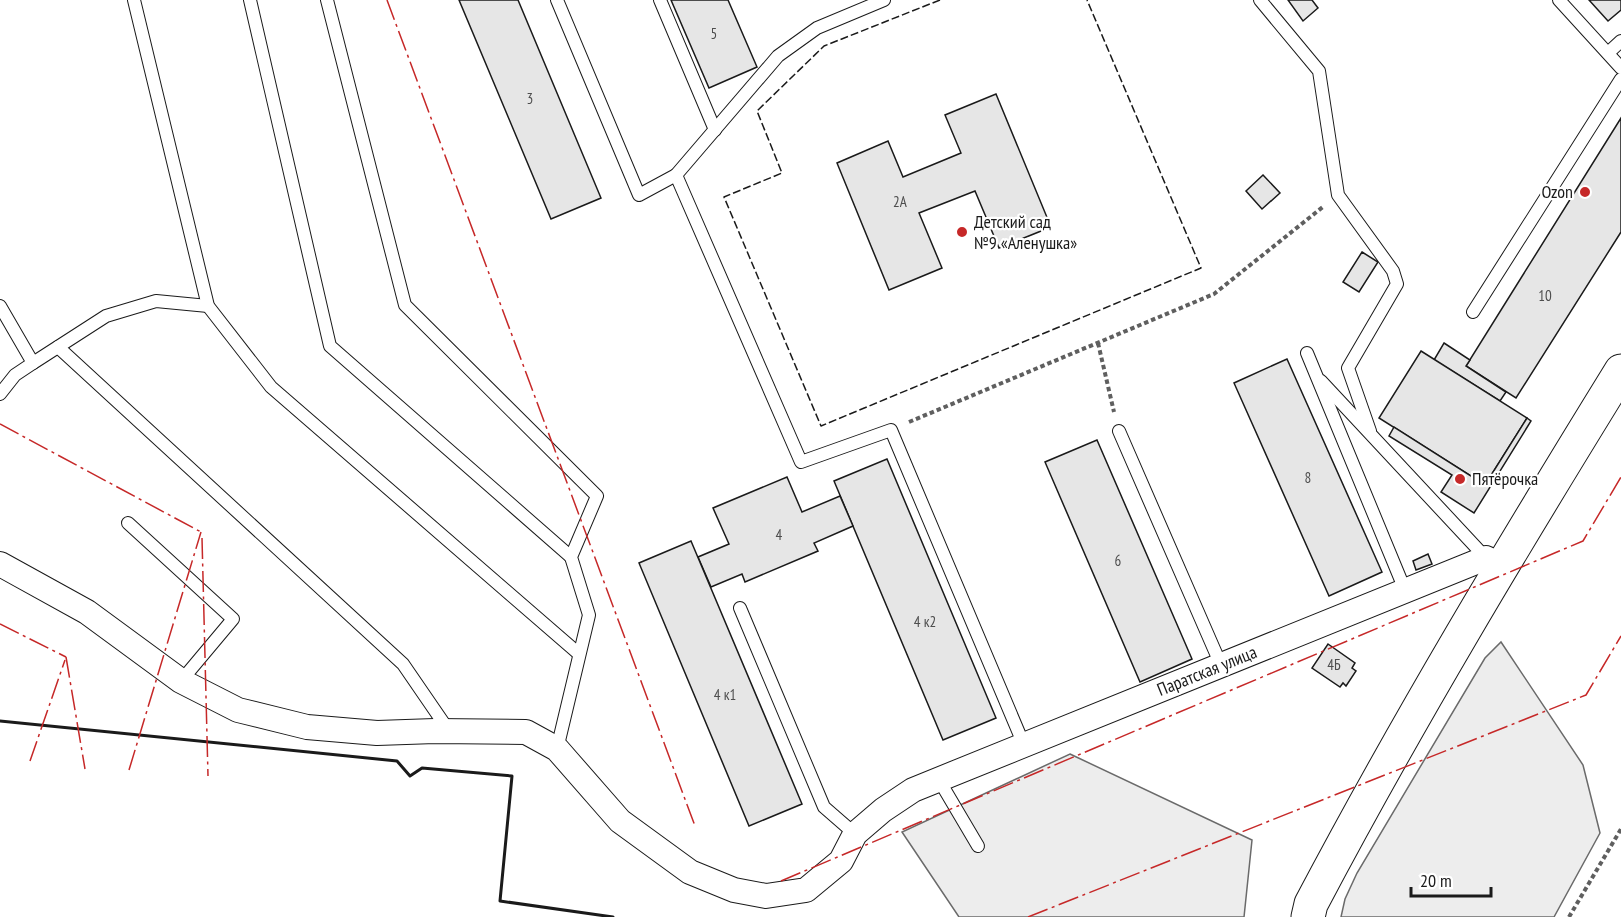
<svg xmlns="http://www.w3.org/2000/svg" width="1621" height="917" viewBox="0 0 1621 917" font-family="'PT Sans Narrow',sans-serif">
<rect width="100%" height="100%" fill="#fff"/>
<!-- parking -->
<g fill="#ededed" stroke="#6a6a6a" stroke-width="1.5">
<path d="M1501 642 1583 765 1600 833 1554 917H1341L1345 899 1357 873 1485 658Z"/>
<path d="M1070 754 1252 840 1244 917H959L902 832Z"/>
</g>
<!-- building -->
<g fill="#e6e6e6" stroke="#1a1a1a" stroke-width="1.5">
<path d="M459 0H518L601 198 551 219Z"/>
<path d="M671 0H728L757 67 709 88Z"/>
<path d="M1288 0H1312L1318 8 1303 21Z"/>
<path d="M1589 0H1621V10L1608 21Z"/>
<path d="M996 94 1051 227 999 248 975 191 919 213 942 268 889 290 837 163 888 141 903 177 961 153 945 115Z"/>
<path d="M1621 118V232L1516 398 1466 366Z"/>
<path d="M1263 175 1280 193 1262 209 1246 191Z"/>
<path d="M1362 252 1378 262 1359 292 1343 282Z"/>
<path d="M1444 343 1470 360 1466 366 1506 392 1500 401 1434 360Z"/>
<path d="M1421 351 1527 418 1485 485 1379 418Z"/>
<path d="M1287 359 1382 572 1329 596 1234 383Z"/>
<path d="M1527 418 1531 421 1474 513 1441 492 1452 475 1389 436 1394 427 1485 485Z"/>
<path d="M1097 440 1192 659 1140 682 1045 462Z"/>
<path d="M887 459 996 718 943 740 834 481Z"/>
<path d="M787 477 802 512 840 496 853 526 814 543 818 551 745 582 742 574 711 587 698 557 729 544 713 508Z"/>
<path d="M691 541 802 804 749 826 639 563Z"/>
<path d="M1428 554 1432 564 1416 570 1413 561Z"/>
<path d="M1328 644 1355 663 1352 668 1356 671 1346 686 1343 683 1340 687 1312 668Z"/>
</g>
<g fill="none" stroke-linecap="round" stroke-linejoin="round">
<!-- lane casing -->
<g stroke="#1a1a1a" stroke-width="14">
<g id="lane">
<path d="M134 0 208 306 271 387 579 654"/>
<path d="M250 0 330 346 571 557"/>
<path d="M327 0 405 305 597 496 571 557 589 615 557 749"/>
<path d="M557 0 639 195 676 175 801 462 891 430 1024 745"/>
<path d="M660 0 715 130"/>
<path d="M1260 0 1319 71 1338 195 1393 271 1397 284 1348 368 1370 431"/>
<path d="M1559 0 1621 68"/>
<path d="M1608 53 1621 41"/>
<path d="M676 175 778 56 817 28 884 0"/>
<path d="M0 306 33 363 15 375 0 394"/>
<path d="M1473 312 1621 79"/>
<path d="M58 347 403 664 449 731"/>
<path d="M1307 353 1405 590"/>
<path d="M33 363 106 316 156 301 208 306"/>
<path d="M1321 381 1486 558"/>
<path d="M1119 431 1221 665"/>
<path d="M128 523 233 619 181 681"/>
<path d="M740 608 824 807 855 834"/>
<path d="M939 780 978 846"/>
</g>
</g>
<!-- street casing -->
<g stroke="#1a1a1a" stroke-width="26">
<path id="street" d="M0 564 87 612 181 681 238 710 307 727 377 733 435 731 526 732 557 749 620 821 690 872 734 890 766 896 806 890 841 861 855 834 883 810 913 790 1486 558 1501 565"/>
</g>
<!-- secondary casing -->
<g stroke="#1a1a1a" stroke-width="35">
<path id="secondary" d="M1308 917 1311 904C1407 722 1513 546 1621 371"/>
</g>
<!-- path -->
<g stroke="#5f5f5f" stroke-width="4" stroke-dasharray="4.5 3" stroke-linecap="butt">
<path d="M1098 343 1114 412"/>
<path d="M909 422 1214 294 1324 206"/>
<path d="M1569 917 1621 829"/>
</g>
<!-- lane -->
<use href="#lane" stroke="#fff" stroke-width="12"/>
<!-- street -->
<use href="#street" stroke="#fff" stroke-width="24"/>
<!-- secondary -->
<use href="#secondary" stroke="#fff" stroke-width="33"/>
<!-- fence -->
<path stroke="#1a1a1a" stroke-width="1.5" stroke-dasharray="8 3" stroke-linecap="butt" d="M940 0 824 46 757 111 782 173 724 197 821 426 1201 268 1087 0"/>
<!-- wall -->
<path stroke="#1a1a1a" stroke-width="3" d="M0 721 397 761 410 776 422 768 512 776 500 901 613 917"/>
<!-- power -->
<g stroke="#c62828" stroke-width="1.5" stroke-dasharray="21 4.5 3 4.5" stroke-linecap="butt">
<path d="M387 0 695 826"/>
<path d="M0 424 201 532"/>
<path d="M202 538 208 776"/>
<path d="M0 624 66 657"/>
<path d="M66 657 85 769"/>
<path d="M30 761 65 660"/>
<path d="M129 770 201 532"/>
<path d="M781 881 1583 541 1621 477"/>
<path d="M1028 917 1586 695 1621 636"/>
</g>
</g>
<!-- markers -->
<g fill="#c62828" stroke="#fff" stroke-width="2">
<circle cx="1585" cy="192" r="6"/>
<circle cx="962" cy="232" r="6"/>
<circle cx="1460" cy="479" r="6"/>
</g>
<g text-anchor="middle" stroke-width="4.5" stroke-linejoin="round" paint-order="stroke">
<!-- number labels -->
<g font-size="15" fill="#4d4d4d">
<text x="714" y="39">5</text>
<text x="530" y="104">3</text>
<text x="900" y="207">2А</text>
<text x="1545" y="301">10</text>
<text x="1308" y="483">8</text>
<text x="779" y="540">4</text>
<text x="1118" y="566">6</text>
<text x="925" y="627">4 к2</text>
<text x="1334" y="670">4Б</text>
<text x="725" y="700">4 к1</text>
</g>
<!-- poi labels -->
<g font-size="18" fill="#1a1a1a" stroke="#fff" text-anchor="start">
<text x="1573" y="198" text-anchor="end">Ozon</text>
<text x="974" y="228">Детский сад<tspan x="974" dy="21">№9 «Аленушка»</tspan></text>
<text x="1472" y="485">Пятёрочка</text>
</g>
<!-- street labels -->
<g font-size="18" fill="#1a1a1a" stroke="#fff">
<text transform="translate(1207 671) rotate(-22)" y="6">Паратская улица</text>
</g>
</g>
<!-- scale -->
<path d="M1411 887v9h80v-9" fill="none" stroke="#1a1a1a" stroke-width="3"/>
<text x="1420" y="887" font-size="18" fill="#1a1a1a" stroke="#ffffff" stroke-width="4.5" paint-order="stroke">20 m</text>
</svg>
